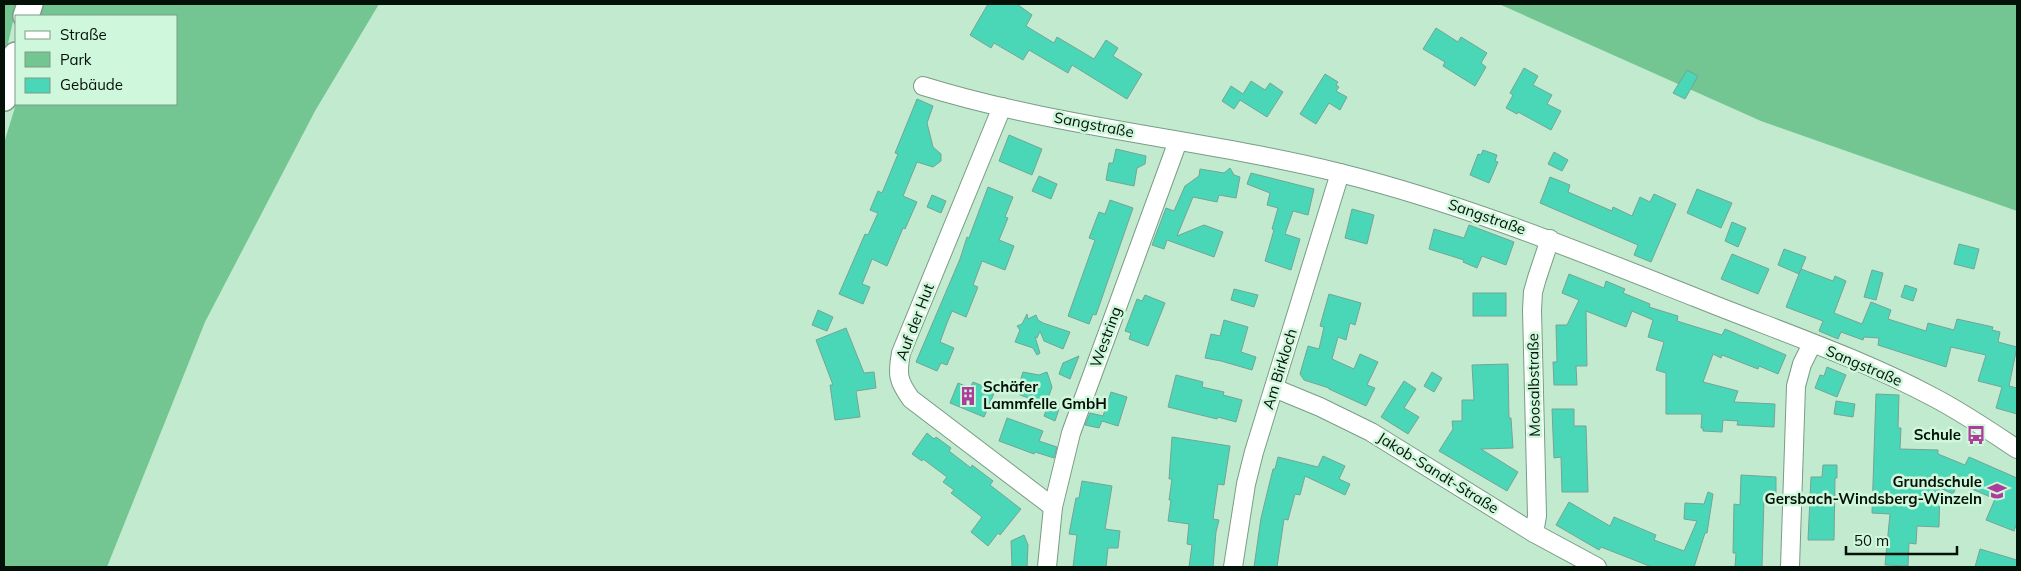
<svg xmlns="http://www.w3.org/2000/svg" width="2021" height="571" viewBox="0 0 2021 571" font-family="Mulish,sans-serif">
<rect width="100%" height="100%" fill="#c2eace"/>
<!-- green -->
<g fill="#73c691">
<path d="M4 4H17L4 61Z"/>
<path d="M43 4H379L315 111 205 322 107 567H4V143L16 104H176V16H40Z"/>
<path d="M1499 4H2017V211L1761 121Z"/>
</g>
<!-- building -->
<g fill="#49d7b7" stroke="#74a497">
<path d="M988 4H1017L1032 15 1026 26 1054 43 1057 37 1094 59 1106 40 1118 48 1113 56 1142 74 1127 99 1072 65 1068 73 1029 50 1023 60 994 43 991 48 970 35Z"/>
<path d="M1436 28 1458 42 1461 37 1487 53 1481 63 1486 67 1475 86 1443 66 1445 62 1423 49Z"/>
<path d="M1524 68 1538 76 1533 85 1552 95 1547 104 1561 111 1551 130 1518 112 1517 114 1506 108 1513 95 1510 93Z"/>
<path d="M1687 70 1698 76 1685 99 1673 93Z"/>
<path d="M1325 74 1338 82 1336 85 1339 87 1336 91 1347 97 1340 110 1329 103 1316 124 1300 114Z"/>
<path d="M1251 81 1265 90 1270 83 1283 92 1267 117 1240 100 1234 109 1222 101 1231 86 1243 94Z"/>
<path d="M917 99 933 106 927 123 933 147 941 154V161L933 167 917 162 903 196 917 202 905 229 903 228 887 266 872 259 862 284 870 287 863 304 839 294 865 234 868 235 878 213 870 210 878 191 882 193 898 154 895 153Z"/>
<path d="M1009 135 1042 149 1032 175 999 161Z"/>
<path d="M1116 149 1146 156 1145 164 1137 168 1134 186 1106 180 1109 163H1113Z"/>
<path d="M1483 150 1497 155 1495 161 1498 162 1489 183 1470 175 1478 154 1481 155Z"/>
<path d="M1554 152 1568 160 1562 171 1548 164Z"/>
<path d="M1230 168 1234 175 1240 177 1236 198 1219 195 1217 202 1193 197 1177 236 1204 225 1223 232 1214 257 1167 240 1164 249 1152 245 1166 208 1174 211 1185 186 1199 176 1200 169 1224 173Z"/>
<path d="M1251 173 1314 189 1308 215 1293 211 1285 234 1300 239 1291 270 1265 261 1274 230 1272 229 1278 208 1267 205 1270 193 1247 184Z"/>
<path d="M1039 176 1057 184 1051 199 1032 191Z"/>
<path d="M1550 177 1570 185 1568 192 1612 211 1613 207 1632 216 1640 197 1650 202 1654 194 1676 204 1651 262 1634 255 1638 245 1540 203Z"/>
<path d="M988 187 1013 197 1005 217 1008 218 999 240 1014 246 1005 270 982 261 973 285 978 287 966 317 952 311 947 323 940 342 954 348 947 365 941 363 937 371 916 362 960 259 967 237 969 238Z"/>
<path d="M1697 189 1732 203 1721 228 1687 213Z"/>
<path d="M932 195 946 201 941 213 927 207Z"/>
<path d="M1110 200 1133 208 1096 315 1093 314 1089 324 1068 316 1095 240 1089 238 1099 212 1105 214Z"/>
<path d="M1352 209 1374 215 1367 244 1345 238Z"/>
<path d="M1732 222 1746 228 1738 247 1725 241Z"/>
<path d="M1469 225 1514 242 1506 265 1482 256 1477 268 1463 262 1464 260 1429 249 1434 229 1464 238Z"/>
<path d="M1959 244 1979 249 1974 269 1954 264Z"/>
<path d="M1784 249 1806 257 1799 274 1778 265Z"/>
<path d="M1732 254 1769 269 1758 294 1721 279Z"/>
<path d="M1801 269 1833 281 1835 276 1846 281 1834 313 1862 324 1871 302 1891 310 1888 319 1926 331 1928 323 1954 330 1957 319 1993 327 1992 330 2000 332 1998 342 2017 347 2009 386 2017 388V414L1996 408 2002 387 1978 381 1986 355 1951 347 1946 367 1878 345 1879 338 1864 337 1863 340 1841 332 1838 339 1819 331 1823 321 1786 307Z"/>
<path d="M1872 270 1883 273 1876 300 1864 297Z"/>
<path d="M1569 274 1604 288 1606 281 1625 289 1623 293 1650 304 1649 307 1678 316 1677 321 1722 335 1725 329 1786 355 1778 374 1759 366 1758 369 1722 355 1721 358 1713 354 1703 382 1738 391 1734 402 1775 404 1774 427 1737 425 1738 421 1723 420 1722 432 1703 431V428H1701L1702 414H1666V373L1656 370 1664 342 1648 337 1653 320 1632 311 1626 327 1586 311 1587 366H1576L1577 385H1554L1553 362H1557L1556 325H1567L1579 300 1562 293Z"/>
<path d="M1905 285 1917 289 1913 301 1901 297Z"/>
<path d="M1234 289 1258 295 1254 307 1231 300Z"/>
<rect x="1473" y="293" width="33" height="23"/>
<path d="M1329 294 1361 303 1355 325 1350 323 1346 340 1338 337 1332 359 1354 369 1360 354 1378 362 1367 385 1375 388 1366 406 1329 389V388L1304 380 1300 374 1308 346 1319 349 1324 327 1320 326Z"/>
<path d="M1145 295 1165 303 1148 346 1129 339 1131 333 1125 331 1137 299 1142 301Z"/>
<path d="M818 310 833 317 827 331 812 325Z"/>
<path d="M1027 314 1028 319 1036 315 1038 320 1043 323 1070 332 1063 349 1044 341 1040 331 1037 338 1035 337 1040 353 1037 355 1033 348 1015 342 1020 330 1017 326 1022 324Z"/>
<path d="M1224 320 1248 327 1241 352 1256 357 1252 370 1221 361 1205 358 1211 334 1220 336Z"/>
<path d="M846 328 864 373 874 372 876 388 856 391 860 417 835 420 830 385H833L816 340Z"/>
<path d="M1079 356 1070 379 1059 374 1063 363Z"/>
<path d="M1508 364 1509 418H1511L1513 448 1481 449 1518 472 1507 491 1439 451 1453 429 1452 421H1462V400H1474L1472 365Z"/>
<path d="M1827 367 1846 375 1837 397 1815 388 1820 375 1824 376Z"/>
<path d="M1023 372 1039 375 1047 372 1052 387 1046 404 1020 395 1017 391Z"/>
<path d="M1432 372 1442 378 1434 392 1424 386Z"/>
<path d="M1176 375 1203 382 1202 387 1224 392 1223 395 1242 400 1236 422 1218 417 1217 419 1168 407Z"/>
<path d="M1404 381 1416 389 1404 408 1419 417 1408 434 1381 417Z"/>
<path d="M973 382 995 391 984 417 950 403 958 383 970 388Z"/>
<path d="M1111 392 1127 397 1118 426 1102 421 1099 428 1085 425 1090 413 1103 416Z"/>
<path d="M1876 394 1899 395 1898 428H1901L1900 449 1938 450V454L1965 465 1969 457 2017 478V523L2014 531 1986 520 1995 499 1958 483 1953 494 1940 488 1939 527 1917 526 1916 544 1909 543 1908 566 1885 565 1890 514 1872 513Z"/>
<path d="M1836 401 1855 404 1853 417 1834 414Z"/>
<path d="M1048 405 1059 409 1055 421 1044 416Z"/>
<path d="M1552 409H1574V426H1586L1588 492H1562L1561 457 1554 458Z"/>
<path d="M1007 418 1043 431 1039 441 1057 447 1054 458 1035 452 1034 454 999 441Z"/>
<path d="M927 433 934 439 936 437 951 448 949 451 971 468 972 465 993 481 990 485 1021 509 1000 535 998 533 988 546 971 532 982 517 951 493 954 490 943 482 947 477 923 459 922 461 912 454Z"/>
<path d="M1172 437 1230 446 1224 485 1218 484 1213 519 1219 520 1216 532 1213 567H1189L1192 545 1187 544 1189 524 1168 521 1171 500H1169L1172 479H1169Z"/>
<path d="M1323 456 1345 466 1339 479 1350 484 1345 495 1305 476 1300 495 1295 494 1288 520 1284 519 1277 567H1254L1261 518 1273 469H1275L1278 457 1318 467Z"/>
<path d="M1823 465H1837V478H1835L1834 540H1808L1811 477H1822Z"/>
<path d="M1741 475 1776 477V499L1764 498 1762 567H1735L1736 553H1733L1734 504 1740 505Z"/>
<path d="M1082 481 1112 486 1105 529 1120 531 1118 548H1108L1106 567H1073L1077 535 1069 534 1076 498H1079Z"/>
<path d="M1708 492 1713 494 1707 533H1705L1694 567H1652L1601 547 1599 550 1556 525 1569 502 1610 526 1614 517 1656 535 1654 540 1684 551 1697 521 1684 519 1685 503 1704 504Z"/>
<path d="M1024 535 1028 545 1027 567H1012L1011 541Z"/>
<path d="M1980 549 2017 560V567H1975Z"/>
</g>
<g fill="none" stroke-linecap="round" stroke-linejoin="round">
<!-- street casing -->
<g stroke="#789d84" stroke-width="20">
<g id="street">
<path d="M923 86C1059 128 1202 139 1340 173 1464 204 1578 251 1697 298 1776 330 1858 357 1933 397 1962 412 1990 431 2017 449"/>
<path d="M1002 107 901 353C897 375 898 381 911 399L1053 507"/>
<path d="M1274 388 1320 407 1371 432 1534 533 1597 567"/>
<path d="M1534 533 1537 516 1532 310 1533 292 1537 278 1550 239"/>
<path d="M1047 567 1053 507 1071 433 1178 141"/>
<path d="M1233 567 1246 484 1254 452 1340 173"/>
<path d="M1790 567 1796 386 1802 364 1812 344"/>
</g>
</g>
<!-- secondary casing -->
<g stroke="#789d84" stroke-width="28">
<g id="secondary">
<path d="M26 16 30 4"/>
<path d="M4 98 16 55"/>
</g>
</g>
<!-- street -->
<use href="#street" stroke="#fff" stroke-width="18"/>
<!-- secondary -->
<use href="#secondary" stroke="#fff" stroke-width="25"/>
</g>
<!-- icons -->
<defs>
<g id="building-bare" transform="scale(1.5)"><path d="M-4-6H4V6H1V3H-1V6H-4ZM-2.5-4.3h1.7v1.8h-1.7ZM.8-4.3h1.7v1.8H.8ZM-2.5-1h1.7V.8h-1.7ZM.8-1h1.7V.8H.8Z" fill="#ad3d9a" stroke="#cff7db" stroke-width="2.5" paint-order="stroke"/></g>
<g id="bus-bare" transform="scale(1.5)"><path d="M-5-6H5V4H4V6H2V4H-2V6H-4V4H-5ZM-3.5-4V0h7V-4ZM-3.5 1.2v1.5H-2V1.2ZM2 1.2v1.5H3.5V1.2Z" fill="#ad3d9a" stroke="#cff7db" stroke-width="2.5" paint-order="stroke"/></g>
<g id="school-bare" transform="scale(1.5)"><path d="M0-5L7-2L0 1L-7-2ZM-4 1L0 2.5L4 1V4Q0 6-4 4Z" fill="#ad3d9a" stroke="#cff7db" stroke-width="2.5" paint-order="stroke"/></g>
</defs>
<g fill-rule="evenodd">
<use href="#building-bare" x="968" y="396"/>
<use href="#bus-bare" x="1976" y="435"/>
<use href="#school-bare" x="1997" y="491"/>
</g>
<g text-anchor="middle" stroke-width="5" stroke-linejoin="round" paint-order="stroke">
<!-- street labels -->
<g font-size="15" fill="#041108" stroke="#cff7db">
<text transform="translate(1094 125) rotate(11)" y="5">Sangstraße</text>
<text transform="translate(1487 217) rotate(19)" y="5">Sangstraße</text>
<text transform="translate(915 322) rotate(-69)" y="5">Auf der Hut</text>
<text transform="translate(1106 337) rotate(-70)" y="5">Westring</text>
<text transform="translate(1864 366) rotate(23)" y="5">Sangstraße</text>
<text transform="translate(1280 369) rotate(-73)" y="5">Am Birkloch</text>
<text transform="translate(1534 385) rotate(-91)" y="5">Moosalbstraße</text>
<text transform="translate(1438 473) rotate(32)" y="5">Jakob-Sandt-Straße</text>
</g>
<!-- poi labels -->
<g font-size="15" font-weight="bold" fill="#041108" stroke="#cff7db" text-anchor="end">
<text x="983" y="392" text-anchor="start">Schäfer<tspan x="983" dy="17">Lammfelle GmbH</tspan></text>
<text x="1961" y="440">Schule</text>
<text x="1982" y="487">Grundschule<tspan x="1982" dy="17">Gersbach-Windsberg-Winzeln</tspan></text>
</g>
</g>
<!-- border -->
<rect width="2021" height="571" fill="none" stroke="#041108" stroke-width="10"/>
<!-- legend -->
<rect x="15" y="15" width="162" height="90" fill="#cff7db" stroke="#7e9b87"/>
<rect x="25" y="31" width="25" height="8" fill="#ffffff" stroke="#7e9b87"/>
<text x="60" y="40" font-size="15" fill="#041108">Straße</text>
<rect x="25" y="52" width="25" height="15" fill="#73c691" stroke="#7e9b87"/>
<text x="60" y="65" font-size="15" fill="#041108">Park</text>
<rect x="25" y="78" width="25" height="15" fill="#49d7b7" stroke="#7e9b87"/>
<text x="60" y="90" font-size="15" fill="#041108">Gebäude</text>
<!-- scale -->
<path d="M1846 546v8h111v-8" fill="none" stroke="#041108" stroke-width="2.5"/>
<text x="1854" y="546" font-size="15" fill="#041108" stroke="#cff7db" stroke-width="4" paint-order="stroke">50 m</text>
</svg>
